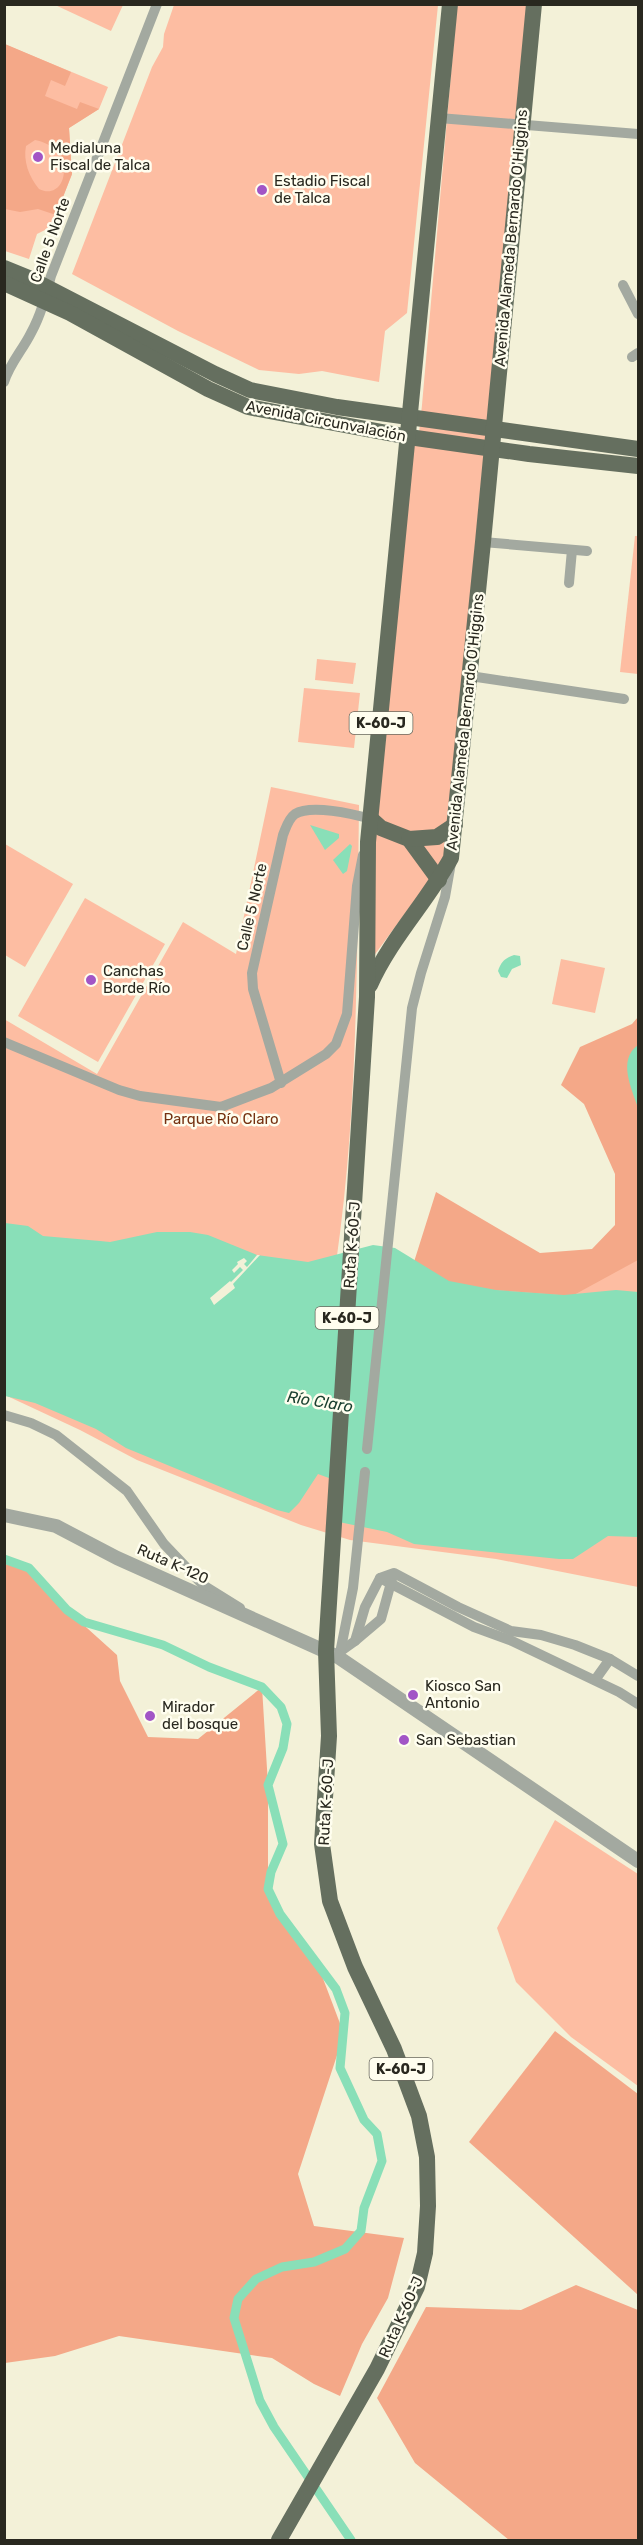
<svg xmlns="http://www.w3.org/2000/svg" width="643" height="2545" viewBox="0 0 643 2545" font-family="Rubik,sans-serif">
<rect width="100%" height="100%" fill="#f3f1d8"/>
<!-- green -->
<g fill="#fdbda2">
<path d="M53 4H123V5L111 31Z"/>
<path d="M174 5H438L407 313 385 331 379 382 322 371 299 374 259 370 178 331 72 274 152 67 163 47 164 34Z"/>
<path d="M457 5H527L445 859 373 957 374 841 412 448 418 442 422 405Z"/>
<path d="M4 44 108 87 99 109 69 128 72 174 51 227 37 234 29 259 5 251Z"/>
<path d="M635 536H638V674L620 672Z"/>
<path d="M317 659 356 663 353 684 315 680Z"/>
<path d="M304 688 360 693 354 748 298 742Z"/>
<path d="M271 787 359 805C357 958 358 1112 336 1263L510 1269 638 1243V1587L496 1559 350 1540 301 1525 137 1460 80 1430 5 1395 4 1019 97 1074 183 922 236 954Z"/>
<path d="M5 844 73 884 25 967 5 955Z"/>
<path d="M85 898 165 944 98 1062 18 1016Z"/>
<path d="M561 959 605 968 595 1013 552 1004Z"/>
<path d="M555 1820 638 1874V2086L571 2037 516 1982 497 1928Z"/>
</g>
<!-- forest -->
<g fill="#f4a888" fill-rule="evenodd">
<path d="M5 44 71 72 65 86 51 80 45 96 77 109 80 102 99 109 69 128 72 174 56 215 38 209 20 212 5 209ZM35 140C78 148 68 203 39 189 29 177 23 161 26 146Z"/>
<path d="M638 1017V1260L572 1296 468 1288 408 1281 436 1192 540 1253 592 1249 615 1225V1174L584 1104 561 1085 580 1047 632 1024Z"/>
<path d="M5 1564 29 1568 67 1610 117 1655 120 1681 148 1737 198 1739 262 1687 268 1785V1889L319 1968 344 2034 298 2174 314 2226 404 2238 388 2298 362 2344 340 2396 314 2384 272 2358 119 2336 55 2356 5 2363Z"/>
<path d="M555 2031 638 2094V2295L469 2142Z"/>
<path d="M576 2285 638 2310V2540H509L415 2463 377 2398 426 2307 521 2310Z"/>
</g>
<!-- water -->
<g fill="#89dfb8">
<path d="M310 825 339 834V838L325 850Z"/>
<path d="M350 844 352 846 347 871 343 874 333 860Z"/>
<path d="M514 955 520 956 521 965 512 969 507 978 501 977 498 971C501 962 505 958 514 955Z"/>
<path d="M638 1045V1108C632 1089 617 1060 638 1045Z"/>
<path d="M5 1223 28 1226 43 1236 100 1241 110 1242 157 1232H190L208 1235 257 1255 308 1262 373 1245 395 1248 449 1281 496 1290 564 1295 616 1290 638 1292V1537L608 1536 573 1559H559L414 1544 387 1532 339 1522 337 1481 318 1474 299 1503 289 1513 277 1510 126 1448 96 1429 35 1403 5 1396Z"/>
</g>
<!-- pier -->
<path fill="#f3f1d8" d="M257 1255H260L233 1284 235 1288 214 1305 210 1298 230 1281 231 1282 243 1270 240 1267 234 1273 232 1270 238 1264 237 1262 244 1258 247 1261 244 1264 247 1267Z"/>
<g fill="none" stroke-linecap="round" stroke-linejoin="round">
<!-- canal -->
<path stroke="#89dfb8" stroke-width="9" d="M4 1559 29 1568 67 1610 84 1622 163 1645 209 1667 262 1687 281 1707 287 1724 283 1748 268 1785 283 1844 271 1872 268 1889 280 1914 336 1989 345 2013 340 2068 364 2120 377 2134 382 2161 364 2208 361 2231 345 2249 314 2262 282 2267 256 2279 238 2299 234 2318 260 2401 274 2427 351 2540"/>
<!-- minor -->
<g stroke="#a3a9a0" stroke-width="10">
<path d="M439 118 638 134"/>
<path d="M623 285 638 314"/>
<path d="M632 357 638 353"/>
<path d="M4 382C10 363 22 351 31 333 41 315 46 295 51 276L157 4"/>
<path d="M483 542 587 551"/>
<path d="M569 583 572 550"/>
<path d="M470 676 624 699"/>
<path d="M4 1042 119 1090 140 1096 221 1107 271 1088 326 1054 336 1044 347 1014 357 886 363 855"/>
<path d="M281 1083 253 989 252 973 283 835C286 828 288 819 295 814 311 804 353 814 371 819"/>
<path d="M4 1415 31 1423 56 1435 127 1491 164 1544 203 1585 240 1608"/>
<path d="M367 1449 412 1008 421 973 445 897 451 863"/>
<path d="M380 1578 474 1627 512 1641 619 1692 638 1704"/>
<path d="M355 1641 381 1619 392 1579"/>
<path d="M341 1651 355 1641 365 1607 380 1578 394 1573 458 1607 511 1631 541 1635 575 1645 610 1659 638 1676"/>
<path d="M340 1653 353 1588 365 1472"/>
<path d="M595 1680 610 1659"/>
</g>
<!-- tertiary -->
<path stroke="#a3a9a0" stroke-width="14" d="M4 1515 56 1526 117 1558 338 1657 638 1861"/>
<!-- primary -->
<g stroke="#656f5f" stroke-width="16">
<path d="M4 268 31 279 215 374 250 390 337 407 638 449"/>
<path d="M4 283 70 313 208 389 248 407 409 437 529 454 638 466"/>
<path d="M371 819 381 828 409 839 439 880"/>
<path d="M409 839 437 837 455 825"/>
<path d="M370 985C391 938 427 902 451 858L483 542 534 4"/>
<path d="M279 2540 377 2369 417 2287 425 2253 428 2206 427 2157 419 2116 394 2049 355 1967 330 1901 322 1844 329 1736 326 1651 367 997 368 842 450 4"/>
</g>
</g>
<!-- markers -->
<g fill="#a255c6" stroke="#fffeef" stroke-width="2">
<circle cx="38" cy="157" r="6"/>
<circle cx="262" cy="190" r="6"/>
<circle cx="91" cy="980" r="6"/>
<circle cx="413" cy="1695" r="6"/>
<circle cx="150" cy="1716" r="6"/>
<circle cx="404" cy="1740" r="6"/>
</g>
<g text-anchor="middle" stroke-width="5" stroke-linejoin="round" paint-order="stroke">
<!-- shield labels -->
<g fill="#fffeef" stroke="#69685d" stroke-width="1.5">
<rect x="349.5" y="712" width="63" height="22" rx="4.5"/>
<rect x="315.5" y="1307" width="63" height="22" rx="4.5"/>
<rect x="369.5" y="2058" width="63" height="22" rx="4.5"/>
</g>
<g font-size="14" font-weight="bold" fill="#29281f">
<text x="381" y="728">K-60-J</text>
<text x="347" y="1323">K-60-J</text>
<text x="401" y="2074">K-60-J</text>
</g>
<!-- poi labels -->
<g font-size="15" fill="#29281f" stroke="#fffeef" text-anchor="start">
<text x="50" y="153">Medialuna<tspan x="50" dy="17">Fiscal de Talca</tspan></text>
<text x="274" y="186">Estadio Fiscal<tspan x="274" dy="17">de Talca</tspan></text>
<text x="103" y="976">Canchas<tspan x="103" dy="17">Borde Río</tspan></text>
<text x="425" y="1691">Kiosco San<tspan x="425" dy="17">Antonio</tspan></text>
<text x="162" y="1712">Mirador<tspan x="162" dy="17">del bosque</tspan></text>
<text x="416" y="1745">San Sebastian</text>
</g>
<!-- street labels -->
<g font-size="15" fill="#29281f" stroke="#fffeef">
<text transform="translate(511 238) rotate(-85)" y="5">Avenida Alameda Bernardo O'Higgins</text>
<text transform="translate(50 240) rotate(-70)" y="5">Calle 5 Norte</text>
<text transform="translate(326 421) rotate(11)" y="5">Avenida Circunvalación</text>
<text transform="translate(465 722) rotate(-84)" y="5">Avenida Alameda Bernardo O'Higgins</text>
<text transform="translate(252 907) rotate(-77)" y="5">Calle 5 Norte</text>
<text transform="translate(352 1245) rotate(-86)" y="5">Ruta K-60-J</text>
<text transform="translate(173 1564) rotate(24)" y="5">Ruta K-120</text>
<text transform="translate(326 1802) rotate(-87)" y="5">Ruta K-60-J</text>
<text transform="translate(401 2317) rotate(-66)" y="5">Ruta K-60-J</text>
</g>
<!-- park labels -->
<g font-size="15" fill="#753110" stroke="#fffeef">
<text x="221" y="1124">Parque Río Claro</text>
</g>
<!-- water labels -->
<g font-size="16" font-style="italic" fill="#1a4030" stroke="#fffeef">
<text transform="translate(320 1401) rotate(9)" y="6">Río Claro</text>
</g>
</g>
<!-- border -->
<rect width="643" height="2545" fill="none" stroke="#29281f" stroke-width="12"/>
</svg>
